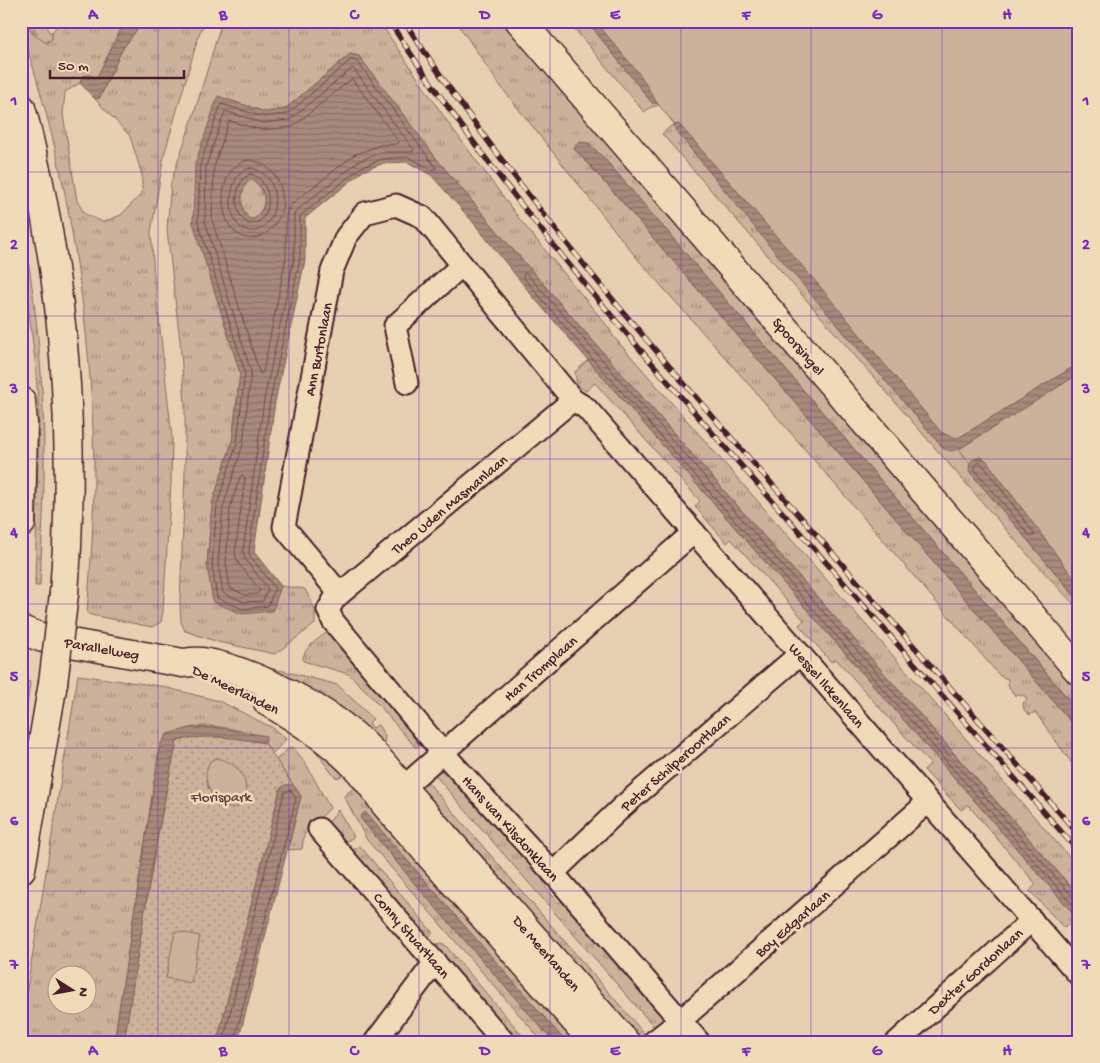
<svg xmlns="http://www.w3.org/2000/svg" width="1100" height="1063" viewBox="0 0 1100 1063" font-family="'Gochi Hand',sans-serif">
<defs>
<pattern id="grass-tufts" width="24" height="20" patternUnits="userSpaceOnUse" patternTransform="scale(1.25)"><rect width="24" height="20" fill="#ccb29a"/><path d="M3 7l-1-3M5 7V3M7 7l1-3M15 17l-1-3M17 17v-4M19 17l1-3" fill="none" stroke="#a8907e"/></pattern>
<pattern id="forest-firs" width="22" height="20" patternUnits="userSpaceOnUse" patternTransform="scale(1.25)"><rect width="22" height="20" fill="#ccb29a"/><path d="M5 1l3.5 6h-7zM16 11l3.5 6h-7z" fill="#a8907e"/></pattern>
<pattern id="park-dots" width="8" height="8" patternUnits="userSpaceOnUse" patternTransform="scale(1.25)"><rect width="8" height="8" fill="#ccb29a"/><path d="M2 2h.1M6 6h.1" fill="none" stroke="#a8907e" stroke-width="1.8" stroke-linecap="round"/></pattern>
<pattern id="water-rules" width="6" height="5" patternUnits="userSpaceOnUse" patternTransform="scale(1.25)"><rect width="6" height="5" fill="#a88a7b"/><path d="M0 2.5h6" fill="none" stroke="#8b7065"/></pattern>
</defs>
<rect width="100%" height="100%" fill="#e6d0b1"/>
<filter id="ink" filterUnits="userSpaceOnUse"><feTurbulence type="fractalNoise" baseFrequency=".02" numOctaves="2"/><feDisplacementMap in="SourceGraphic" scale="10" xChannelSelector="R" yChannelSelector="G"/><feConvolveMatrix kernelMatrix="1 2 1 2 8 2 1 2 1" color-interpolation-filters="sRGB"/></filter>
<g filter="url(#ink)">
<!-- grass -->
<g fill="url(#grass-tufts)" stroke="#8b6862" fill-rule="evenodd">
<path d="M21 21H27L33 34 52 39V32L57 26V21H125L97 78 83 76 80 83 65 92 63 114 77 201 85 214 103 222 121 215 142 193V175L130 136 95 99 100 98 122 50 143 21H205L199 34 164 155 151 232 154 275 172 437 171 483 163 611 161 622 152 627 91 615 87 613C91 565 94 517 94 469 93 378 83 288 66 199 55 140 38 83 21 27Z"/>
<path d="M222 21H379L447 121 521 221 609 328 613 336 1079 868V896L509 245 439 162 359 56 350 54 285 109 265 112 218 97 193 222 240 373 232 442 212 504 207 565 272 611 281 586 305 589 315 610V624L275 654 218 642 185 631 181 622 180 603 185 474V404L180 341 167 230 171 182 194 114Z"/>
<path d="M456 21H507L1079 683V711L610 165 589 143 574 149 610 188 1079 731V773L1035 712 1030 715 1024 710 1023 703 1027 700 1025 696 1019 695 1015 696 1008 685V679L1000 676 752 388 635 256 498 83Z"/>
<path d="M568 21H587L652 103H657L661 105 651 107 644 112Z"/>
<path d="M674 125 676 131 944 449 1036 401 970 464 969 471 1079 601V610L1029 556 662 134 671 126Z"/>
<path d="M250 179C261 184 268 198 262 209 260 213 257 216 255 219H250C238 209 240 189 250 179Z"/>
<path d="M21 219C37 304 45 390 44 476 44 513 41 550 40 586H35L39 414 35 360 21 252Z"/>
<path d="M588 360 1079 920V936L1068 924 1064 928 1030 891 1036 884 968 805 961 810 924 770 930 764 836 659 831 662 799 625 804 620 731 539 727 543 695 507 700 501 595 383 586 391 577 385 575 372Z"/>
<path d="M330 630 418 730 412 735 419 745 416 748 368 693 349 674 303 661C302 648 320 638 330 630Z"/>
<path d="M227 660 288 672 338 685 373 719 369 723 373 728 378 725 385 736 384 743 377 748Z"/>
<path d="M78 675 160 686 219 701 273 728 286 739 272 754 265 743 266 740C246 731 211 722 190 728 180 731 169 740 160 745L114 1042H21V1026ZM58 976H88V1006H58Z"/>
<path d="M27 681 30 682 21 755V729Z"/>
<path d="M305 736 346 774 337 778 333 775Z"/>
<path d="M293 747 306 764 330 808 304 835 302 849 288 850 301 796 276 760 288 749Z"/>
<path d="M446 770 552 881 545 887 559 903 566 899 662 1009V1023L656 1029 433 773Z"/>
<path d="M425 779 648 1038H633L422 800V789Z"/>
<path d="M362 781 589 1042H566L365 812 360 818 414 883 554 1042H543L367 840 344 796Z"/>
<path d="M338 810 354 837 344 843 327 825Z"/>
<path d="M360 846 433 933 429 937 422 932 351 851Z"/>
<path d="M441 943 445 945 528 1042H520L440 954 436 947V944Z"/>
</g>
<!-- forest -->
<path fill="url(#forest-firs)" stroke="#8b6862" d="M27 21H46L49 32H52V39L46 43 33 34Z"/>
<!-- park -->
<path fill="url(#park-dots)" stroke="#8b6862" d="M193 737H231L265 743 293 785H285L280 789 217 1042H124C140 941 155 840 177 741Z"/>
<!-- garden -->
<g fill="#ccb29a" stroke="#8b6862">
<path d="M591 21H1079V599L956 445 945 442 679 130Z"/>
<path d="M216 758C268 768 242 837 212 794 205 783 204 773 210 761Z"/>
<path d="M175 931 200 936 191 983 166 978Z"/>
</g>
<!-- water -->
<g fill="url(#water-rules)" stroke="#825f5b" fill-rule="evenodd">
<path d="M125 21H143L122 50 99 98 95 99 80 83 83 76 89 75 97 77Z"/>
<path d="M587 21H595L641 76 657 103H652Z"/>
<path d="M350 54 359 56 439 162 509 245 1079 896V920L588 360 534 298 472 221 431 175 407 162 384 163 363 171 305 218V260L275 402 254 552 281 586 272 611 242 614 213 602 207 565 212 504 232 442 240 373 193 222 195 164 218 96 265 112 285 109ZM250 179C261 183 268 198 262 209 260 212 257 216 255 219H250C238 210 240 189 250 179Z"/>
<path d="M679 124 817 283 941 432 949 436 958 438 1079 363V374L961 448 952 451 944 449 779 257 676 131 674 125Z"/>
<path d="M581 142 589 143 610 165 1076 708 1079 711V731L610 188 574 148 577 143Z"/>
<path d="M980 457 986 460 1079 585V601L969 471 970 464 972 460Z"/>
<path d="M216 727 266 736 265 743C236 738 206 733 177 741 154 840 140 941 124 1042H114L160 745 167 734 190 728Z"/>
<path d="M285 785H293L301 796 238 1042H217L280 789Z"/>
<path d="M365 812 566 1042H554L414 883 360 817Z"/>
</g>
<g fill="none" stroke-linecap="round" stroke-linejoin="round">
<!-- shore -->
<g stroke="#704a4b" stroke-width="1">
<path d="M351 60 357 61 436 168 433 170 408 157 382 159 360 168 300 216V259L270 401 249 551 250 556 275 588 268 606 243 609 217 598 212 565 217 505 237 443 245 372 198 222 200 165 221 104 264 117 287 114Z"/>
<path d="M353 68 414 150 412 152H382L359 161 298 209 294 214V259L264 400 243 551 245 559 268 589 263 601 244 602 223 593 218 564 223 507 243 444 251 372 205 221 206 166 225 111 263 123 289 120Z"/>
<path d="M352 79 399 142 397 144 380 145 354 155 293 203 288 209 286 216V258L263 372 260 374 212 220 214 167 229 121 262 130 292 127Z"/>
<path d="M249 160C275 162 289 193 280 216 276 224 267 235 258 237 216 248 210 166 249 160Z"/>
<path d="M251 168C287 175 279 234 249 231 224 228 225 171 251 168Z"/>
<path d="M251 174C274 181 275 222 250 224 232 218 232 180 251 174Z"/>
<path d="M980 463 983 465 1034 533V536H1030L975 470V464Z"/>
<path d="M243 475 245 478 235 554 239 564 260 590 257 594 245 595 230 588 226 564 230 508 240 477Z"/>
<path d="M1079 899 1073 897 527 274 524 273 523 277 591 357 1079 912"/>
<path d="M223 1042 284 793 290 790 296 798 234 1042"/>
</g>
<!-- minor casing -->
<g stroke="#4a1f2b" stroke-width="25">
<g id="minor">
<path d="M407 383 395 326 462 265"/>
<path d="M573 400 335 598 328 610 333 621 443 753 553 873 699 1042"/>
<path d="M340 594 284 527 332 271 346 237 365 213 396 205 423 217 573 400 586 408 1079 975"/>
<path d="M391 798 694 532"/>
<path d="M319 829 504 1042"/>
<path d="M553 873 621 808 800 654"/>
<path d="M375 1042 435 962"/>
<path d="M653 1042 680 1021 928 802"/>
<path d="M897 1042 1032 920"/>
</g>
</g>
<!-- major casing -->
<g stroke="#4a1f2b" stroke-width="31">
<g id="major">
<path d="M520 21 1079 671"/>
<path d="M21 630 43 638 183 663C190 662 196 661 203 662 247 669 315 704 350 732 370 748 387 768 402 788L625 1042"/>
<path d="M268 702C298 719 336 744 359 770 368 780 377 792 385 804L594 1042"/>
</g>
</g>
<!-- highway casing -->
<g stroke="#4a1f2b" stroke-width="31">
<g id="highway">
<path d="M21 108C28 131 32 155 38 178 67 315 75 454 64 594"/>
<path d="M21 401 23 423 21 523"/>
<path d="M21 869 53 683"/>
</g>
</g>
<!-- minor -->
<use href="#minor" stroke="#f0dbb9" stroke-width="21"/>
<!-- major -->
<use href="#major" stroke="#f0dbb9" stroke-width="28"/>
<!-- highway -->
<use href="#highway" stroke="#f0dbb9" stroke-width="28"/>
<!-- rail casing -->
<g stroke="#4a1f2b" stroke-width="5.5">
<g id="rail">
<path d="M389 21C498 188 629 339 761 488 867 610 973 731 1079 852"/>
<path d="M404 21C510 183 636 330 764 475 869 595 974 715 1079 835"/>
</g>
</g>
<!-- rail -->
<use href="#rail" stroke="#f0dbb9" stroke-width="4" stroke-dasharray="11" stroke-linecap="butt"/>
<!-- highway-bridge casing -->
<g stroke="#4a1f2b" stroke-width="31" stroke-linecap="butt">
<path id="highway-bridge" d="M53 683 64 594"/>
</g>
<!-- highway-bridge -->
<use href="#highway-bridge" stroke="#f0dbb9" stroke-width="28"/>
</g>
</g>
<!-- grid -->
<path fill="none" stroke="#7b2cbf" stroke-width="1" stroke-opacity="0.55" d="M158 21V1042M289 21V1042M419 21V1042M550 21V1042M681 21V1042M811 21V1042M942 21V1042M21 172H1079M21 316H1079M21 459H1079M21 604H1079M21 748H1079M21 891H1079"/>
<g text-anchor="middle" stroke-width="5" stroke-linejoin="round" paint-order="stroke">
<!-- street labels -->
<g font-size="15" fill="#4a1f2b" stroke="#f0dbb9">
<text transform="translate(799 346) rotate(49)" y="5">Spoorsingel</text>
<text transform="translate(318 349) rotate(-79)" y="5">Ann Burtonlaan</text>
<text transform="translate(449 504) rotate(-40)" y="5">Theo Uden Masmanlaan</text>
<text transform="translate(102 648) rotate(10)" y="5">Parallelweg</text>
<text transform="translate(540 668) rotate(-41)" y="5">Han Tromplaan</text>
<text transform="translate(827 685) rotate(49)" y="5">Wessel Ilckenlaan</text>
<text transform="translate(236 689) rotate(26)" y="5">De Meerlanden</text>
<text transform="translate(675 762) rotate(-41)" y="5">Peter Schilperoortlaan</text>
<text transform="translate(511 828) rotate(48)" y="5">Hans van Kilsdonklaan</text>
<text transform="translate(792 923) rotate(-41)" y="5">Boy Edgarlaan</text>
<text transform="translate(412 935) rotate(49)" y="5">Conny Stuartlaan</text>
<text transform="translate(547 953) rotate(49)" y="5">De Meerlanden</text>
<text transform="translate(975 971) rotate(-42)" y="5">Dexter Gordonlaan</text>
</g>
<!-- park labels -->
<g font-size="15" fill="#643c41" stroke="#f0dbb9">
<text x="221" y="801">Florispark</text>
</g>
</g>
<!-- margin -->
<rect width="1100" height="1063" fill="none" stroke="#f0dbb9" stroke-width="55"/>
<!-- north arrow -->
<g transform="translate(72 990) rotate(101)"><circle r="24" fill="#f0dbb9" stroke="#ae9080"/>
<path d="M0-4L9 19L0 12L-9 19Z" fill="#4a1f2b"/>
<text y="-8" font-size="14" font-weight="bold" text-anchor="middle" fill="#4a1f2b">N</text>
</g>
<!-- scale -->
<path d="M50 70v8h134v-8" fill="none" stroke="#4a1f2b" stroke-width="2.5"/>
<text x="58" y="70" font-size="15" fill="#4a1f2b" stroke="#f0dbb9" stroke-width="4" paint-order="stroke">50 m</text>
<rect x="28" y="28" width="1044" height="1008" fill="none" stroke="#7b2cbf" stroke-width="2"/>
<g font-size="16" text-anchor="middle" font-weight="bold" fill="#7b2cbf">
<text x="93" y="19">A</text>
<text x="223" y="19">B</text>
<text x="354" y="19">C</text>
<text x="485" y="19">D</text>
<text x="615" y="19">E</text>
<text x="746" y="19">F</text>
<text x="877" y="19">G</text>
<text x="1007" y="19">H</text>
<text x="14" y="105">1</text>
<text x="1086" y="105">1</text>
<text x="14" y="249">2</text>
<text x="1086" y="249">2</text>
<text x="14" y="393">3</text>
<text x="1086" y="393">3</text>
<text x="14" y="537">4</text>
<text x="1086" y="537">4</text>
<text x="14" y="681">5</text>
<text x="1086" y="681">5</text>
<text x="14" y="825">6</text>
<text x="1086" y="825">6</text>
<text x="14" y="969">7</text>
<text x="1086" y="969">7</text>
<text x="93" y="1055">A</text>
<text x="223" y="1055">B</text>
<text x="354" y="1055">C</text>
<text x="485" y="1055">D</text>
<text x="615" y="1055">E</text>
<text x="746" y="1055">F</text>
<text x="877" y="1055">G</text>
<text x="1007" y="1055">H</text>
</g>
</svg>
